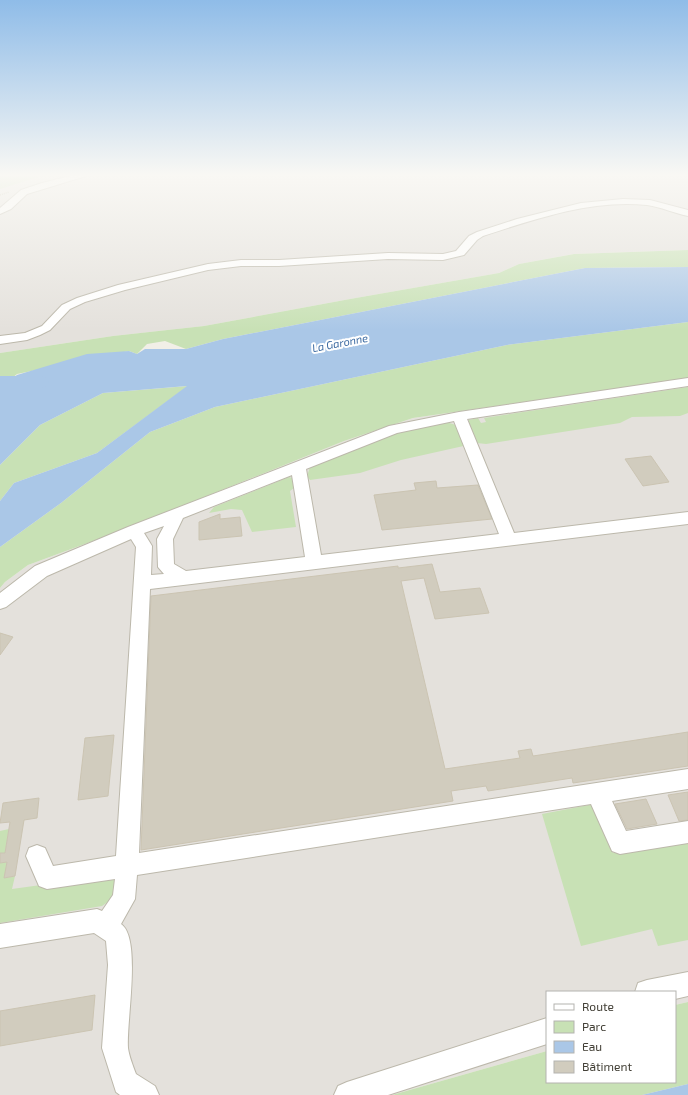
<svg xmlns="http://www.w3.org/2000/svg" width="688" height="1095" viewBox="0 0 688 1095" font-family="'Exo 2',sans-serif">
<rect width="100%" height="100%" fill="#f1efe7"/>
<!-- industrial -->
<g fill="#e4e1dc">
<path d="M0 176H688V250L573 254 519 264 499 273 350 299 204 326 113 336 0 353Z"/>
<path d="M688 378V1002L675 1005V992H547V1051L392 1095H0V588L5 582 28 565 120 531 344 441 413 418Z"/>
</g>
<!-- green -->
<g fill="#c8e1b5">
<path d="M0 176H42L0 189Z"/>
<path d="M688 250V267L585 268 223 339 186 349 165 341 147 344 137 354 129 351 17 374 0 388V353L113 336 204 326 350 299 499 273 519 264 574 254Z"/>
<path d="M688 322V378L413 418 344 441 120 531 28 565 5 582 0 588V547L61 503 150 432 215 407 507 345Z"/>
<path d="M188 386 97 453 14 483 0 501V465L40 425 103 393Z"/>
<path d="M688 387V413L680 416 632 417 620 423 486 444 477 443 469 425V420L478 418 481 423 486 422 484 418Z"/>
<path d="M446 422 456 425 468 445 401 460 360 473 310 480 307 476 310 467 397 433Z"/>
<path d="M289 477 296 479 298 485 290 491 296 527 252 532 242 510 231 509 209 513 214 507Z"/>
<path d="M594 804 613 853 688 841V940L658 946 652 929 581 946 542 814Z"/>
<path d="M9 829 5 853H0V831Z"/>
<path d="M7 862 5 878 15 876 12 889 113 875 116 882 115 897 102 906 0 923V863Z"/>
<path d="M688 1002V1084L642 1095H392L547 1051V1082H675V1005Z"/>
</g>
<!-- water -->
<g fill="#aac7e7">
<path d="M688 267V322L507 345 215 407 150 432 61 503 0 547V501L14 483 97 453 187 386 103 393 40 425 0 465V388L17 375 87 354 129 351 137 354 145 349H186L223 339 585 268Z"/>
<path d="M688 1084V1095H642Z"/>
</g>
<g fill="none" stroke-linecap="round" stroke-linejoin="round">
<!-- river -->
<path fill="#aac7e7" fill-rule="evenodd" d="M0 376H40L46 378 49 382 46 386 40 388H0Z"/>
</g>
<!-- building -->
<g fill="#d1ccbe" stroke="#cbc4b2">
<path d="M651 456 669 482 643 486 625 459Z"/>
<path d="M436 481 437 488 478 485 492 519 382 530 374 495 416 490 414 483Z"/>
<path d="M220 514V519L240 517 242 536 199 540V522Z"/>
<path d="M432 564 440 592 480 588 489 613 435 619 424 578 401 581 445 769 520 758 518 751 531 749 533 756 688 732V766L573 783 572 778 488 791 486 786 451 791 453 801 141 850 151 596 398 566V568Z"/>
<path d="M0 633 13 637 0 655Z"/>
<path d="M114 735 108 796 78 800 85 738Z"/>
<path d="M688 792V820L679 821 668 795Z"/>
<path d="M39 798 37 818 24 820 15 876 4 878 7 862 0 863V853H5L10 822 0 823 3 803Z"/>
<path d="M646 799 657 824 627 829 615 804Z"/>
<path d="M95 995 92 1030 0 1046V1011Z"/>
</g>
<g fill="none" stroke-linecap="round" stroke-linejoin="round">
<!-- minor casing -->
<g stroke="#bcb8ab" stroke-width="2">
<g id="minor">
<path d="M70 176H86L27 194 11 209 0 214V208L21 190 42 183Z"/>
<path d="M623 199 650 200 688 210V216C674 213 661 207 647 205 592 199 535 219 483 236L477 240 464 255 443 260 388 259 279 266H241L208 270 125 290 85 302 70 309 50 330 40 335 27 340 0 344V336L25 333 42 326 62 305 77 298 118 285 208 264 241 260H279L388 253 443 254 456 251 469 236 477 232 517 219 581 203Z"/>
<path d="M688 378V386L467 419 514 533 688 512V524L150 589 139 853 688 769V789L612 801 626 831 688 821V843L620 854 612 851 591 804 137 875 135 899 121 924C142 938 126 1022 128 1048 129 1056 133 1066 136 1074L155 1086 159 1095H120L116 1092 102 1048 108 965 106 941 94 933 0 948V924L97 909 102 911 113 895 115 879 47 889 39 886 26 856 29 848 37 845 45 848 53 866 116 856 136 547 131 539 47 576 6 607 0 609V593L35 566 128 527 389 426 459 412ZM454 421 499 534 321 555 306 469 397 433ZM292 475 305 557 186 571 174 564 173 539 183 518ZM164 526 157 539 158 567 164 574 151 575 152 546 144 533Z"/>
<path d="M688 972V996L675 999V992H635L638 983 647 980Z"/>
<path d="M547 1018V1044L388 1095H334L338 1086 347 1082Z"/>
</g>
</g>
<!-- path -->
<path stroke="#bbb59e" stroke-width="1.5" stroke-dasharray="1 1" stroke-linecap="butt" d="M0 195 9 192"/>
<!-- minor -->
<use href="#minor" fill="#fff" fill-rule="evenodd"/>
</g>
<!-- sky -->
<linearGradient id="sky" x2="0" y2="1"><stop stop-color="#8fbce8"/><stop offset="0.53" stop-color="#f9f8f4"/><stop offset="1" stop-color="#f9f8f4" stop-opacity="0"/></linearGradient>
<rect width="688" height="330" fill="url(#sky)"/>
<g text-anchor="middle" stroke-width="4" stroke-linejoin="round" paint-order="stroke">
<!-- far-water labels -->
<g font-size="11" font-style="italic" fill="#3d6ba2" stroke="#fff">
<text transform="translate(340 343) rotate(-11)" y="4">La Garonne</text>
</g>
</g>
<!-- legend -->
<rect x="546" y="991" width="130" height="92" fill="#ffffff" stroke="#b4b3af"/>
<rect x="554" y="1004" width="20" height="6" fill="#ffffff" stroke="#b4b3af"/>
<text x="582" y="1011" font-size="12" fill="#434037">Route</text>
<rect x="554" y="1021" width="20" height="12" fill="#c8e1b5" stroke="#b4b3af"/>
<text x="582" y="1031" font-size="12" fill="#434037">Parc</text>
<rect x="554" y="1041" width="20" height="12" fill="#aac7e7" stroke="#b4b3af"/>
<text x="582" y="1051" font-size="12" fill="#434037">Eau</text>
<rect x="554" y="1061" width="20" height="12" fill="#d1ccbe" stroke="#b4b3af"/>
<text x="582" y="1071" font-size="12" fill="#434037">Bâtiment</text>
</svg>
